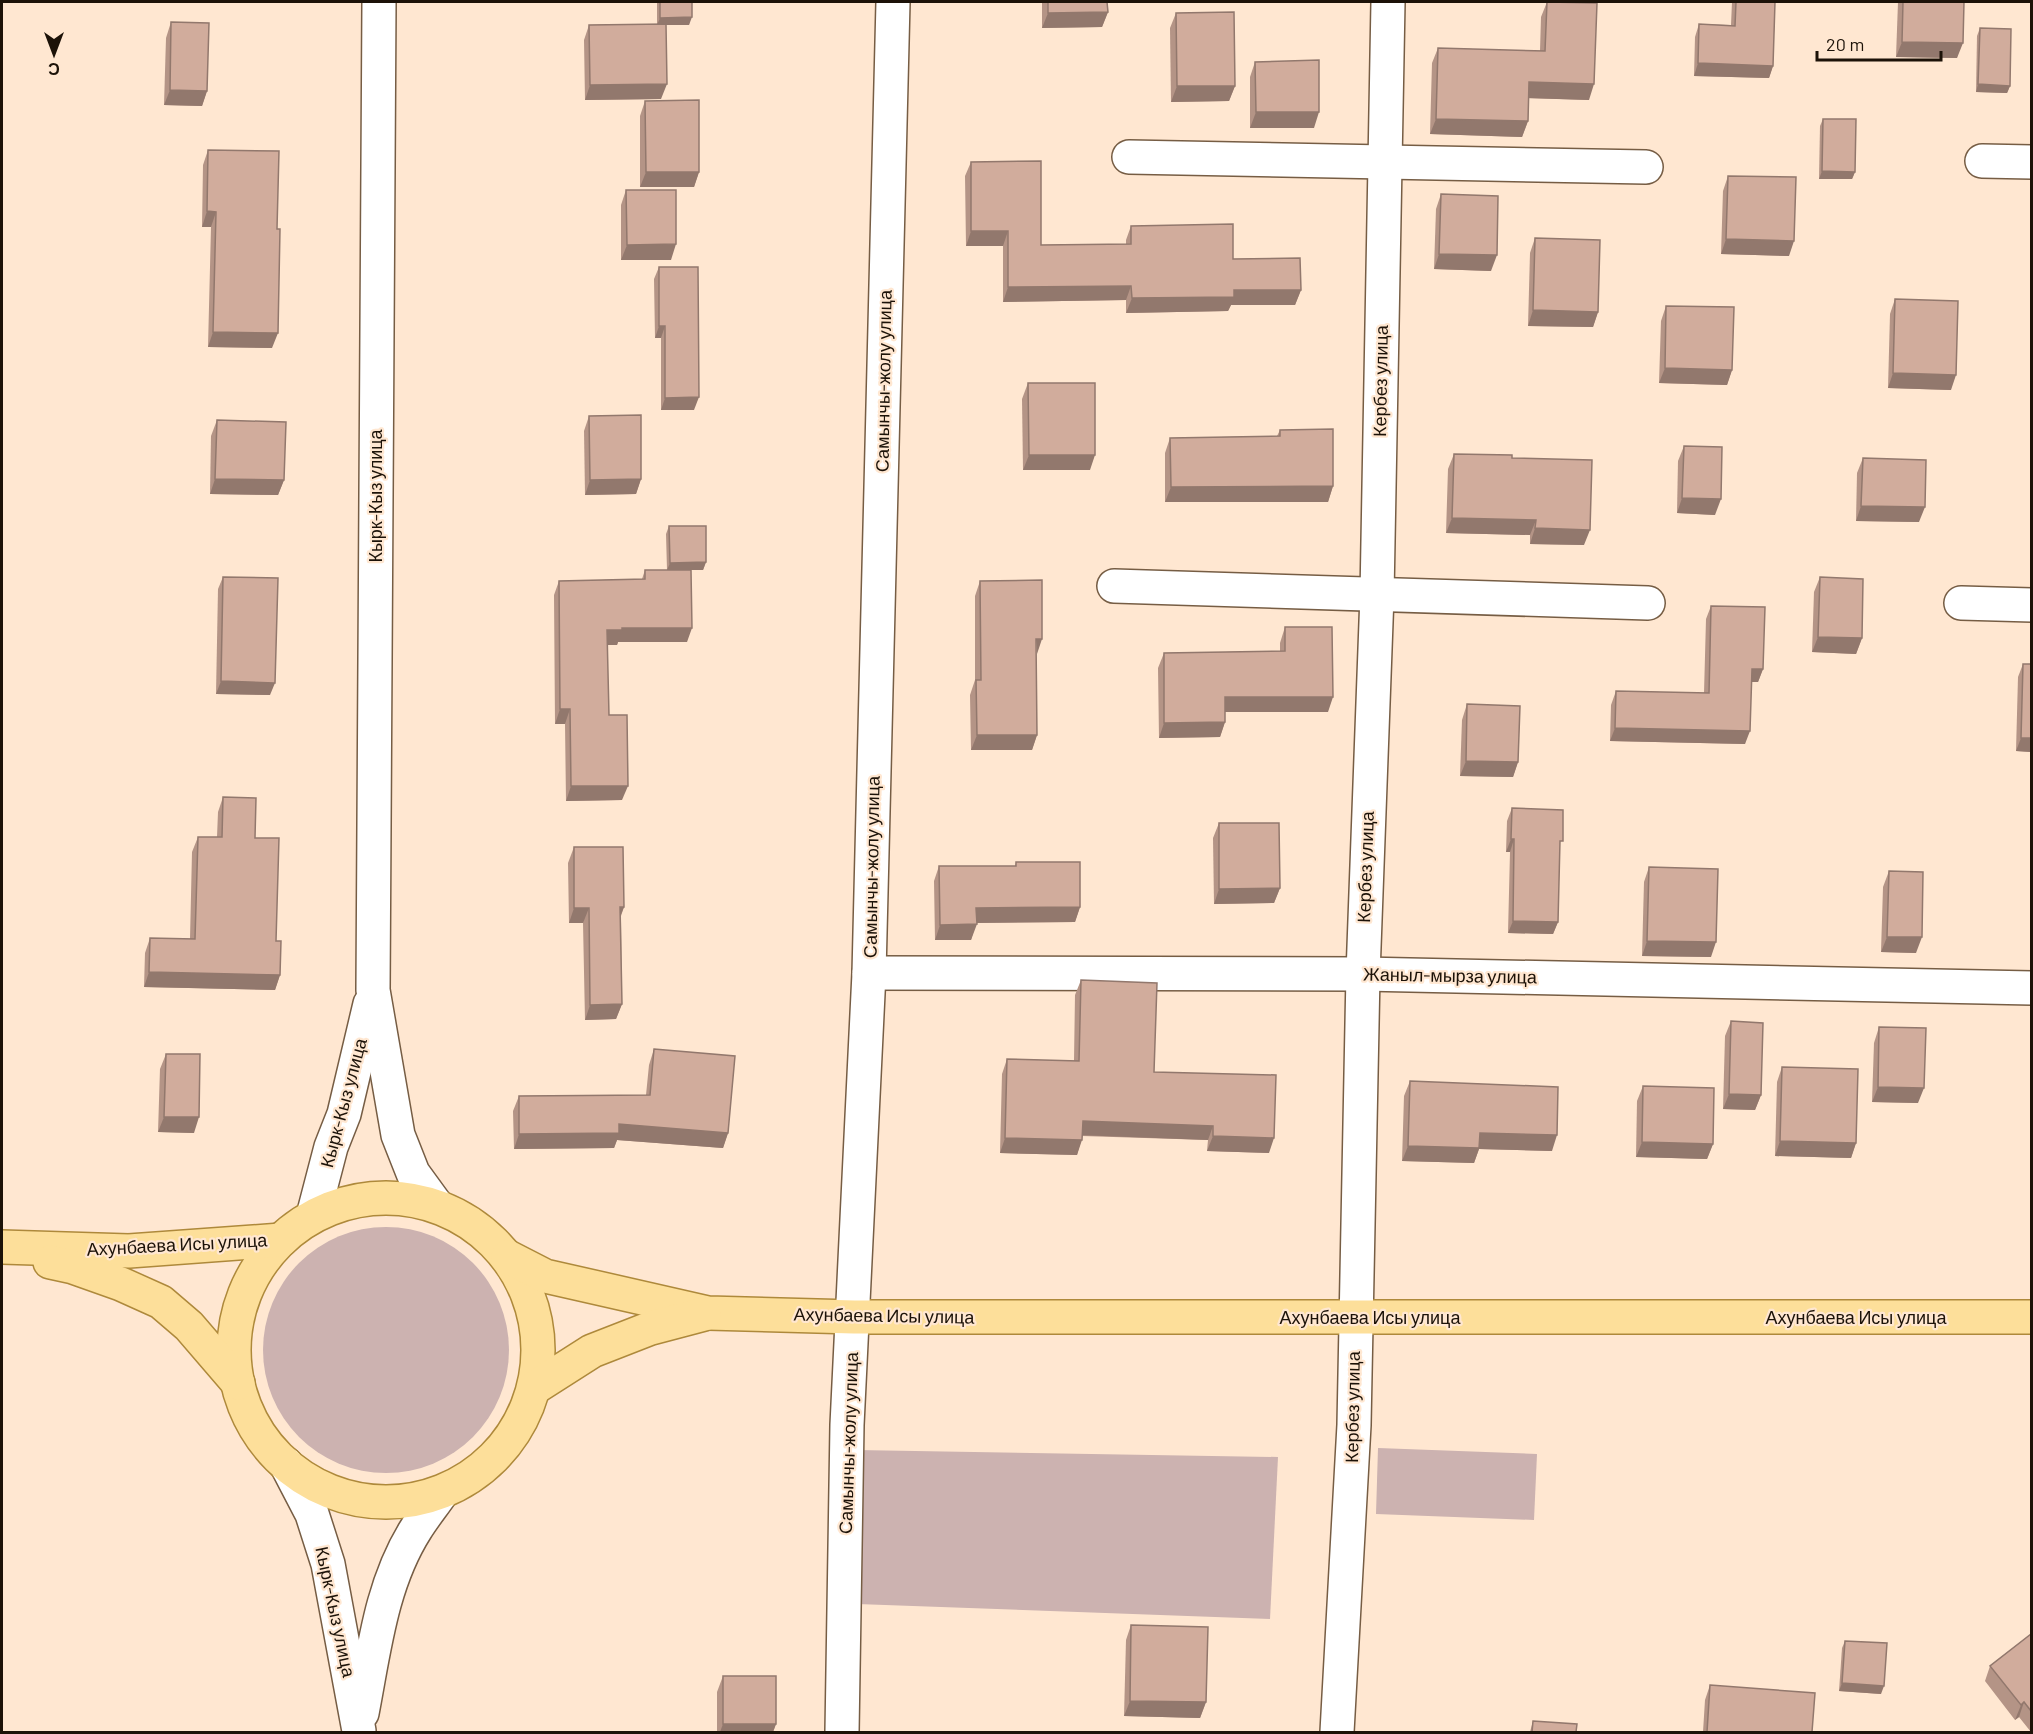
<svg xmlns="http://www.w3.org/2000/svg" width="2033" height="1734" viewBox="0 0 2033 1734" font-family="Barlow,sans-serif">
<rect width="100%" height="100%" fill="#ffe7d1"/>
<!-- green -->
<g fill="#ccb2b0">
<circle cx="386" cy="1350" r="123"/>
<path d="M1378 1448 1537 1454 1534 1520 1376 1514Z"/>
<path d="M856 1450 1278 1457 1270 1619 857 1604Z"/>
</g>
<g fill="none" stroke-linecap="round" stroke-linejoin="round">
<!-- street casing -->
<g stroke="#765d44" stroke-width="36">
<g id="street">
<path d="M1129 157 1646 167"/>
<path d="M1982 161 2032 162"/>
<path d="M1114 586 1648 603"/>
<path d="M1961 603 2032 605"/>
<path d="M869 973 1363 974 2032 988"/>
<path d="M842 1732 847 1425 869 973 893 2"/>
<path d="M1337 1732 1354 1425 1363 974 1377 595 1388 2"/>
</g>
</g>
<!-- secondary casing -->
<g stroke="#765d44" stroke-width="36">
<g id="secondary">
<path d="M379 2 373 990 398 1135 413 1173 437 1206"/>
<path d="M313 1216 331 1147 344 1114 370 1004"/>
<path d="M286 1464 312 1514 328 1564 359 1731"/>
<path d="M362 1713C374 1651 381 1584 416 1529 424 1516 434 1504 442 1492"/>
</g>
</g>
<!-- primary casing -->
<g stroke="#ae893b" stroke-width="36">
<g id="primary">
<circle cx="386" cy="1350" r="152"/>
<path d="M2 1247 129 1251 281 1240"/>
<path d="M508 1257 545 1276 708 1313 854 1317H2032"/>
<path d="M50 1262 73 1267 121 1284 161 1302 189 1326 238 1383"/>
<path d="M534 1388 592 1351 651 1328 704 1314"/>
</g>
</g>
<!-- street -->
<use href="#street" stroke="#fff" stroke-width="33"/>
<!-- secondary -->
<use href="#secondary" stroke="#fff" stroke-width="33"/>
<!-- primary -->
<use href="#primary" stroke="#fddf9a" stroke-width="33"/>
</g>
<!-- wall -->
<g fill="#b49486">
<path d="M657 2H692L689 25H666L661 99 585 100 584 40 589 25 657 24Z"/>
<path d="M1042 2H1107L1108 12 1102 27 1042 28Z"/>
<path d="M1547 2 1589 100 1529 98 1528 121 1522 137 1430 134 1432 63 1438 48 1540 51 1541 17Z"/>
<path d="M1732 2H1775L1773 66 1769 78 1694 76 1695 37 1699 24 1731 25Z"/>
<path d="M1898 2H1964L1957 58 1896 57Z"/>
<path d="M1176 13 1235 86 1229 101 1171 102 1170 28Z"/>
<path d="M171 22 207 91 202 106 164 105 166 38Z"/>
<path d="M1980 28 2010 86 2007 93 1976 92 1977 36Z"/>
<path d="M1255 62 1314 128H1250V77Z"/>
<path d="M645 101 699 172 694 187H640V116Z"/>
<path d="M1823 119 1855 172 1852 179H1819L1820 126Z"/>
<path d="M208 150 272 348 208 347 211 227H202L203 165Z"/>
<path d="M971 162 1041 245 1126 244V240L1131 226 1233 259 1301 290 1295 305H1231L1228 311 1126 313V300L1003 302V246H966L965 176Z"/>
<path d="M1728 176 1789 256 1721 254 1723 191Z"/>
<path d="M626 190 671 260H621V205Z"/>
<path d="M1441 194 1491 271 1434 269 1436 209Z"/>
<path d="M1535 238 1598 312 1593 327 1528 326 1530 253Z"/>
<path d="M659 267 694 410H661V338H655L654 279Z"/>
<path d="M2031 271V315H2030Z"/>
<path d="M1895 299 1951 390 1888 388 1890 314Z"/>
<path d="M1666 306 1732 370 1727 385 1659 383 1661 321Z"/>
<path d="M1028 383 1090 470H1023L1022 399Z"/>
<path d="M589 416 641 479 636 494 585 495 584 431Z"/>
<path d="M217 420 284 480 278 495 210 494 211 436Z"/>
<path d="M1280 430 1333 486 1328 502H1165V453L1170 438 1277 436Z"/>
<path d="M1684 446 1715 515 1677 513 1678 461Z"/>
<path d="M1454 454 1512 458 1584 545 1530 544V535L1446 533 1448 469Z"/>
<path d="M1863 458 1919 522 1856 521 1857 473Z"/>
<path d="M2031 493V551H2030Z"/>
<path d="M669 526 706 562 703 570H691L687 642H618L617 645H607L609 715 622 800 566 801 565 724H555L554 595 559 581 642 579 645 570H667L666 534Z"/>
<path d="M223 577 270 695 216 694 218 589Z"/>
<path d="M1820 577 1862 638 1856 654 1812 652 1814 592Z"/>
<path d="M980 581 1036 654 1037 735 1032 750H971L970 695 975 680V596Z"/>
<path d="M1711 606 1763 669 1758 682H1752L1745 744 1610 741 1611 705 1616 691 1704 693 1706 619Z"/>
<path d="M1285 627 1328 712H1225V722L1220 737 1159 738 1158 668 1164 653 1280 651V643Z"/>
<path d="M2023 664H2031V752L2016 751 2018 677Z"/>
<path d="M1467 704 1518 762 1513 777 1460 776 1462 720Z"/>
<path d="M223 797 255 838 276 941 280 975 275 990 144 987 145 953 150 938 190 939 192 852 198 837H217L218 812Z"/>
<path d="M1512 808 1558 922 1553 934 1508 933 1510 852H1506L1507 821Z"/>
<path d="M1219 823 1280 888 1274 903 1214 904 1213 838Z"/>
<path d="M574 847 624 907 621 916 622 1004 616 1019 585 1020 583 923H569L568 863Z"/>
<path d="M1016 862 1080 907 1075 922 976 923 971 940H935L934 881 939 866H1015Z"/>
<path d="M1649 867 1711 957 1642 956 1644 882Z"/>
<path d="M1889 871 1916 953 1881 952 1883 887Z"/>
<path d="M1081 980 1154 1072 1269 1153 1207 1151 1208 1140 1082 1136 1077 1155 1000 1153 1002 1074 1007 1059 1074 1061 1075 995Z"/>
<path d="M1731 1021 1761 1095 1755 1110 1723 1109 1725 1036Z"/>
<path d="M1879 1027 1918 1103 1872 1102 1874 1043Z"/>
<path d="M654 1049 728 1133 723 1148 617 1140 614 1148 514 1149 513 1111 519 1096 646 1095 649 1065Z"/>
<path d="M166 1054 194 1133 158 1132 160 1069Z"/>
<path d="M1782 1067 1856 1143 1851 1158 1775 1156 1777 1082Z"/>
<path d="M1410 1081 1552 1151 1479 1149 1474 1163 1402 1161 1404 1096Z"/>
<path d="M1643 1086 1713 1144 1707 1159 1636 1157 1637 1101Z"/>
<path d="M1131 1625 1206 1702 1200 1718 1124 1716 1126 1640Z"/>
<path d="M2031 1634V1732L2019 1717 2015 1720 1985 1681 1990 1666Z"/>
<path d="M1845 1641 1881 1694 1839 1691 1842 1648Z"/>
<path d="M723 1676 776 1724 773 1732H717V1692Z"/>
<path d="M1710 1685 1812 1732H1703L1705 1700Z"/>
<path d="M1533 1721 1576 1732H1530Z"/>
</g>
<!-- shaded-wall -->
<g fill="#92786d">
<path d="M1108 12 1102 27 1042 28 1048 13Z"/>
<path d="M692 17 689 25H657L660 18Z"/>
<path d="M1902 42 1963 43 1957 58 1896 57Z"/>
<path d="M1698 63 1773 66 1769 78 1694 76Z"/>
<path d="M1529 82 1594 84 1589 100 1523 98Z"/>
<path d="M667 84 661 99 585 100 590 85Z"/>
<path d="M1978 84 2010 86 2007 93 1976 92Z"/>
<path d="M1177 86H1235L1229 101 1171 102Z"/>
<path d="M170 90 207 91 202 106 164 105Z"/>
<path d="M1256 112H1319L1314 128H1250Z"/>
<path d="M1436 119 1528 121 1522 137 1430 134Z"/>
<path d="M1822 171 1855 172 1852 179H1819Z"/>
<path d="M646 172H699L694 187H640Z"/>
<path d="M207 211 216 212 211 227H202Z"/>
<path d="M971 231H1008L1003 246H966Z"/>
<path d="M1726 239 1794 241 1789 256 1721 254Z"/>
<path d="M676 244 671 260H621L627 245Z"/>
<path d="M1439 254 1497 255 1491 271 1434 269Z"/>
<path d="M1131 286 1126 300 1003 302 1008 287Z"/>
<path d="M1234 290H1301L1295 305H1231L1228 311 1126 313 1132 298Z"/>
<path d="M1533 310 1598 312 1593 327 1528 326Z"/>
<path d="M659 326H665L661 338H655Z"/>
<path d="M213 332 278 333 272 348 208 347Z"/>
<path d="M1665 368 1732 370 1727 385 1659 383Z"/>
<path d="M1893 373 1956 375 1951 390 1888 388Z"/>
<path d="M699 397 694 410H661L665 398Z"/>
<path d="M1029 455H1095L1090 470H1023Z"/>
<path d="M215 479 284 480 278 495 210 494Z"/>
<path d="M641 479 636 494 585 495 590 480Z"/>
<path d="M1333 486 1328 502H1165L1171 487Z"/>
<path d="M1682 498 1721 499 1715 515 1677 513Z"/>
<path d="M1861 506 1925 507 1919 522 1856 521Z"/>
<path d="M1452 518 1536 520 1530 535 1446 533Z"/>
<path d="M1535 528 1590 530 1584 545 1530 544Z"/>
<path d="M706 562 703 570H667L670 563Z"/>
<path d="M622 628H692L687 642H618L617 645H602L607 630Z"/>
<path d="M1818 637 1862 638 1856 654 1812 652Z"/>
<path d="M1036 639H1042L1037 654Z"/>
<path d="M1752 669H1763L1758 682H1747Z"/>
<path d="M221 681 275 683 270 695 216 694Z"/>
<path d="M1225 697H1333L1328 712H1219Z"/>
<path d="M560 709H570L565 724H555Z"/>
<path d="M1225 722 1220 737 1159 738 1164 723Z"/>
<path d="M1615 728 1750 731 1745 744 1610 741Z"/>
<path d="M977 735H1037L1032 750H971Z"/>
<path d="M2021 738H2031V752L2016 751Z"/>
<path d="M1466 761 1518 762 1513 777 1460 776Z"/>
<path d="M571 786H628L622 800 566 801Z"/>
<path d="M1511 839H1514L1510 852H1506Z"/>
<path d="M1280 888 1274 903 1214 904 1219 889Z"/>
<path d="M620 907H624L618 922Z"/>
<path d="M1080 907 1075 922 971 923 976 908Z"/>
<path d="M574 908H589L583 923H569Z"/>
<path d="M1513 921 1558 922 1553 934 1508 933Z"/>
<path d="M977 924 971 940H935L940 925Z"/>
<path d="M1887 937H1922L1916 953 1881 952Z"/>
<path d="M1647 941 1716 942 1711 957 1642 956Z"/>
<path d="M149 972 280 975 275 990 144 987Z"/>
<path d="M622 1004 616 1019 585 1020 590 1005Z"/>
<path d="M1878 1087 1924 1088 1918 1103 1872 1102Z"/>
<path d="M1729 1094 1761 1095 1755 1110 1723 1109Z"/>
<path d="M164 1117H199L194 1133 158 1132Z"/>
<path d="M1083 1121 1213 1126 1208 1140 1077 1135Z"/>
<path d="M619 1124 728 1133 723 1148 617 1140 614 1148 514 1149 519 1134Z"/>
<path d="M1480 1133 1557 1135 1552 1151 1479 1149 1474 1163 1402 1161 1408 1146Z"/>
<path d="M1213 1136 1274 1138 1269 1153 1207 1151Z"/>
<path d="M1005 1138 1082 1140 1077 1155 1000 1153Z"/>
<path d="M1780 1141 1856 1143 1851 1158 1775 1156Z"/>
<path d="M1642 1142 1713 1144 1707 1159 1636 1157Z"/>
<path d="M1842 1683 1884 1686 1881 1694 1839 1691Z"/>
<path d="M1130 1701 1206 1702 1200 1718 1124 1716Z"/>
<path d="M2024 1702 2019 1717 2015 1720 2021 1705Z"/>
<path d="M723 1724H776L773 1732H720Z"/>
</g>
<!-- building -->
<g fill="#d1ac9c" stroke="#92786d" stroke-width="1.5">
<path d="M660 2H692V17L660 18Z"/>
<path d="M1048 2H1107L1108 12 1048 13Z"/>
<path d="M1547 2 1597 3 1594 84 1529 82 1528 121 1436 119 1438 48 1545 51Z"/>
<path d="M1736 2H1775L1773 66 1698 63 1699 24 1735 26Z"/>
<path d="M1903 2H1964L1963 43 1902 42Z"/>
<path d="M1234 12 1235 86H1177L1176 13Z"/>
<path d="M171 22 209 23 207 91 170 90Z"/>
<path d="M666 24 667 84 590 85 589 25Z"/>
<path d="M1980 28 2011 29 2010 86 1978 84Z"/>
<path d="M1319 60V112H1256L1255 62Z"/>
<path d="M699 100V172H646L645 101Z"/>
<path d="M1823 119H1856L1855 172 1822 171Z"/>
<path d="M208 150 279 151 277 229H280L278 333 213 332 216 212 207 211Z"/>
<path d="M1041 161V245L1131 244V226L1233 224V259L1300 258 1301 290H1234V297L1132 298 1131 286 1008 287V231H971V162Z"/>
<path d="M1728 176 1796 177 1794 241 1726 239Z"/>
<path d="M626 190H676V244L627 245Z"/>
<path d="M1441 194 1498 196 1497 255 1439 254Z"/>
<path d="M1535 238 1600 240 1598 312 1533 310Z"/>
<path d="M659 267H698L699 397 665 398V326H659Z"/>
<path d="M1895 299 1958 301 1956 375 1893 373Z"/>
<path d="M1666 306 1734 307 1732 370 1665 368Z"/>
<path d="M1028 383H1095V455H1029Z"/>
<path d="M641 415V479L590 480 589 416Z"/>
<path d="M217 420 286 422 284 480 215 479Z"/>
<path d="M1333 429V486L1171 487 1170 438 1280 436V430Z"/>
<path d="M1684 446 1722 447 1721 499 1682 498Z"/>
<path d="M1454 454 1512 455V458L1592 460 1590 530 1535 528 1536 520 1452 518Z"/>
<path d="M1863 458 1926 460 1925 507 1861 506Z"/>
<path d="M669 526H706V562L670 563Z"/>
<path d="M645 570H691L692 628H622V630H607L609 715H627L628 786H571L570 709H560L559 581 645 579Z"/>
<path d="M223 577 278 578 275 683 221 681Z"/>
<path d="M1820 577 1863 579 1862 638 1818 637Z"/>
<path d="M1042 580V639H1036L1037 735H977L976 680H981L980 581Z"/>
<path d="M1711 606 1765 607 1763 669H1752L1750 731 1615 728 1616 691 1709 693Z"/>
<path d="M1285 627H1332L1333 697H1225V722L1164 723V653L1285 651Z"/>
<path d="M2023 664H2031V738H2021Z"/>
<path d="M1467 704 1520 706 1518 762 1466 761Z"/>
<path d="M223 797 256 798 255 838H279L276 941H281L280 975 149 972 150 938 195 939 198 837H222Z"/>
<path d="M1512 808 1563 810V841H1560L1558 922 1513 921 1514 839H1511Z"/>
<path d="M1219 823H1279L1280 888 1219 889Z"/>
<path d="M574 847H623L624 907H620L622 1004 590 1005 589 908H574Z"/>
<path d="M1016 862H1080V907L976 908 977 924 940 925 939 866H1016Z"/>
<path d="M1649 867 1718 869 1716 942 1647 941Z"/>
<path d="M1889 871 1923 872 1922 937H1887Z"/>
<path d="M1081 980 1157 983 1154 1072 1276 1075 1274 1138 1213 1136V1126L1083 1121 1082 1140 1005 1138 1007 1059 1079 1061Z"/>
<path d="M1731 1021 1763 1023 1761 1095 1729 1094Z"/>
<path d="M1879 1027 1926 1028 1924 1088 1878 1087Z"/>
<path d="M654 1049 735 1056 728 1133 619 1124V1133L519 1134V1096L650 1095Z"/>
<path d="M166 1054H200L199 1117H164Z"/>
<path d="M1782 1067 1858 1069 1856 1143 1780 1141Z"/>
<path d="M1410 1081 1558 1087 1557 1135 1480 1133 1479 1148 1408 1146Z"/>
<path d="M1643 1086 1714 1088 1713 1144 1642 1142Z"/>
<path d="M1131 1625 1208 1627 1206 1702 1130 1701Z"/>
<path d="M2031 1634V1711L2024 1702 2021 1705 1990 1666Z"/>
<path d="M1845 1641 1887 1643 1884 1686 1842 1683Z"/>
<rect x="723" y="1676" width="53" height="48"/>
<path d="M1710 1685 1815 1693 1812 1732H1707Z"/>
<path d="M1533 1721 1577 1724 1576 1732H1532Z"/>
</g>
<g text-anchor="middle" stroke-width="4.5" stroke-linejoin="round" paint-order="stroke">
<!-- street labels -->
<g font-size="18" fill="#1c1208" stroke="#ffe7d1">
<text transform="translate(884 381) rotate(-89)" y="6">Самынчы-жолу улица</text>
<text transform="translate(1381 381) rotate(-89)" y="6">Кербез улица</text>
<text transform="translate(376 496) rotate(-90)" y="6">Кырк-Кыз улица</text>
<text transform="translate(872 867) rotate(-89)" y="6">Самынчы-жолу улица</text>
<text transform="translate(1366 867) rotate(-88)" y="6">Кербез улица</text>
<text transform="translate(1450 976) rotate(1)" y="6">Жаныл-мырза улица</text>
<text transform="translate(344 1103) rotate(-75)" y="6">Кырк-Кыз улица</text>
<text transform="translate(177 1245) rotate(-3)" y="6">Ахунбаева Исы улица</text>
<text transform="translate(884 1316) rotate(1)" y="6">Ахунбаева Исы улица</text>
<text x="1370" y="1324">Ахунбаева Исы улица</text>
<text x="1856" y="1324">Ахунбаева Исы улица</text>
<text transform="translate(1353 1407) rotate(-89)" y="6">Кербез улица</text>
<text transform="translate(849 1443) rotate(-88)" y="6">Самынчы-жолу улица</text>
<text transform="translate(335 1612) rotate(78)" y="6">Кырк-Кыз улица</text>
</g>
</g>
<!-- border -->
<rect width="2033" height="1734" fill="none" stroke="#1c1208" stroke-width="6"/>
<!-- north arrow -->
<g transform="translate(54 54) rotate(180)" stroke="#ffe7d1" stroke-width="4.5" paint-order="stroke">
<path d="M0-4.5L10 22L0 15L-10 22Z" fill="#1c1208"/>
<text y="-9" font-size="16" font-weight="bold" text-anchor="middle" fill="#1c1208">С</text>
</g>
<!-- scale -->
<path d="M1817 51v9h124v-9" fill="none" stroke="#1c1208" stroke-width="3"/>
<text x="1826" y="51" font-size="18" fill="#1c1208" stroke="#ffe7d1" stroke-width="4.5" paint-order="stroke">20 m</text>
</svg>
